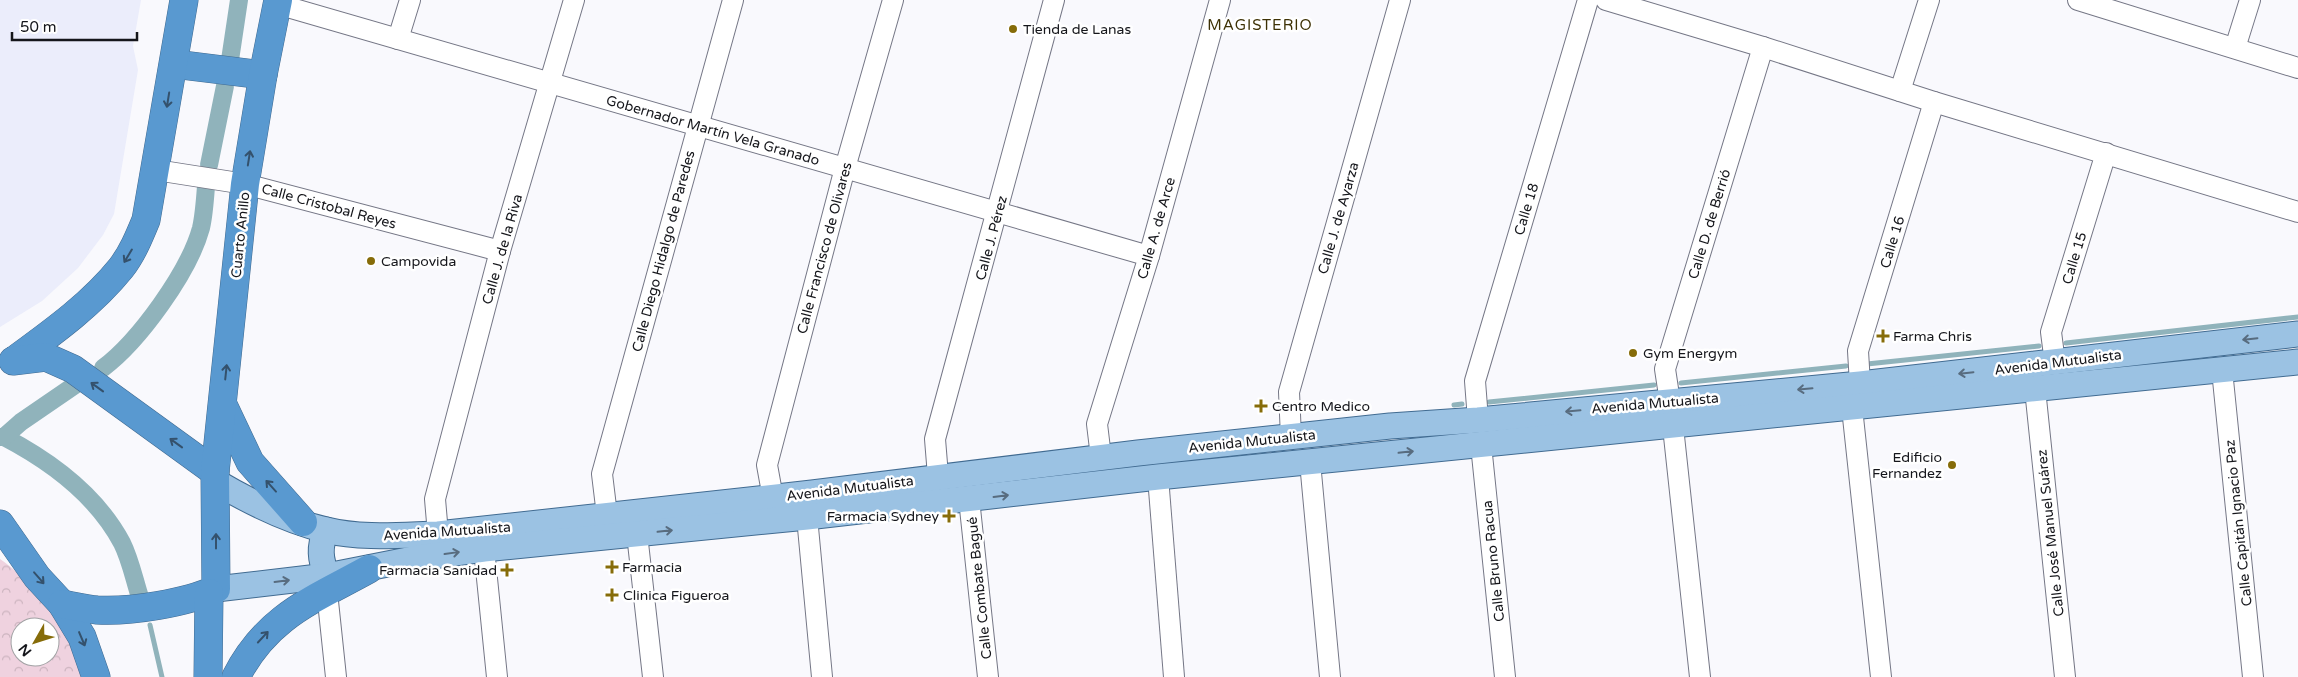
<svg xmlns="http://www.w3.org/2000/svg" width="2298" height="677" viewBox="0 0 2298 677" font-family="'Varela Round',sans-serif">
<defs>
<pattern id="forest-crowns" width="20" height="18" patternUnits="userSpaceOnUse" patternTransform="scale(1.25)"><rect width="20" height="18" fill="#efd2df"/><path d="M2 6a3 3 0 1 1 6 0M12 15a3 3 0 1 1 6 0" fill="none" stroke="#ccb4bf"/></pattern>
</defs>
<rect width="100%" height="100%" fill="#f9f9fd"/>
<!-- built -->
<path fill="#ebedfb" d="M0 0H141L133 46 138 70 114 214 103 235 78 268 42 301 0 327Z"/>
<!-- forest -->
<path fill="url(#forest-crowns)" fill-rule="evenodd" d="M0 559C24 574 58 619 71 644 76 654 79 666 83 677H0ZM20 627H50V657H20Z"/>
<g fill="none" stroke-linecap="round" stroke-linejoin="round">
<!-- stream -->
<g stroke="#90b3bb" stroke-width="5">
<path d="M2066 343 2298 317"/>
<path d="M1867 364 2039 346"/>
<path d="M1681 383 1846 366"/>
<path d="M1489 402 1654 385"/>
<path d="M1454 405 1462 404"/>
<path d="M0 437H4"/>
<path d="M150 625 162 677"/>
</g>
<!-- canal -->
<g stroke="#90b3bb" stroke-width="18">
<path d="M230 60 239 0"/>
<path d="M209 165 225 86"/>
<path d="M103 368C139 341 189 272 201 228 204 215 205 200 206 186"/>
<path d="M0 437H4C50 461 97 496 122 543 130 559 134 578 139 594"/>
<path d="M4 437 21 422 75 385"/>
</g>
<!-- minor casing -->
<g stroke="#757786" stroke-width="22">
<g id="minor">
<path d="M1606 0 1763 47 1934 102 2298 212"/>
<path d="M2078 0 2298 68"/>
<path d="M277 4 1149 256"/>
<path d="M398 39 410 0"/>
<path d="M2235 48 2250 0"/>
<path d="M1900 91 1929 0"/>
<path d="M156 170 245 184 500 251"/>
<path d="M2055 363 2051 332 2106 153"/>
<path d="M2222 370 2253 677"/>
<path d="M1860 384 1858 351 1934 102"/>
<path d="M2035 389 2065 677"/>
<path d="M1670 402 1665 369 1763 47"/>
<path d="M1852 408 1881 677"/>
<path d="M1478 420 1475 381 1588 0"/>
<path d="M1673 427 1700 677"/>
<path d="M1291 437 1289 392 1400 0"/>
<path d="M1481 445 1505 677"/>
<path d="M1101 457 1097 424 1149 256 1220 0"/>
<path d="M1310 462 1330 677"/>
<path d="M938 476 935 439 1054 0"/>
<path d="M1158 477 1174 677"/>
<path d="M773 498 767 465 845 168 893 0"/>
<path d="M969 499 988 677"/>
<path d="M607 515 602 474 733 0"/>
<path d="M807 517 822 677"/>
<path d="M438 534 435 499 500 251 574 0"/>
<path d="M637 534 653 677"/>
<path d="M484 549 497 677"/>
<path d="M327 592 336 677"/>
</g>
</g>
<!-- major casing -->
<g stroke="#416b91" stroke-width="27">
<g id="major">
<path d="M216 482C250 502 287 521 326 530 362 539 401 535 438 534L812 493 1138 453 1390 426 1478 420 1860 384 2298 334"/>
<path d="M326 530C319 547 320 559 327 576"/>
<path d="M216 589 327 576 418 558 484 549 807 517 1158 477 2298 362"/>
</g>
</g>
<!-- highway casing -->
<g stroke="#416b91" stroke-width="29">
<g id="highway">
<path d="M174 64 263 75"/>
<path d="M16 359C53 332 92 304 121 268 132 254 139 237 146 220L184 0"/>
<path d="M13 361 46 357 73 369 215 472"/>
<path d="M223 405 250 462 303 522"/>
<path d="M0 524 37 577 62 604 82 637 96 677"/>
<path d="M62 604C74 606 86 609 97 610 130 612 187 603 216 589L215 472 245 184 263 75 278 0"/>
<path d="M208 677 209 593"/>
<path d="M236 677C267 616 313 600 369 569"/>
</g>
</g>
<!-- minor -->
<use href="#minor" stroke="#fff" stroke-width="20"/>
<!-- major -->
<use href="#major" stroke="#9bc2e3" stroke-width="25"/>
<!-- highway -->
<use href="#highway" stroke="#5999d0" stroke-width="28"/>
</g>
<!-- one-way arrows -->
<defs><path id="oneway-shaft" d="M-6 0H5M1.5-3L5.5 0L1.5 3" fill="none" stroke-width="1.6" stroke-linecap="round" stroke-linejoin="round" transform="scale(1.25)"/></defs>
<g stroke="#34516c">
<use href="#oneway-shaft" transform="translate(168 100) rotate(99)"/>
<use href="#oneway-shaft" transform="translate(249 158) rotate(-81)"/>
<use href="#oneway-shaft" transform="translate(128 256) rotate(121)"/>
<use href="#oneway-shaft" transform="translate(226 372) rotate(-84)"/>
<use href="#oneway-shaft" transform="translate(97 387) rotate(-144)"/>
<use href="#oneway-shaft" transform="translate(176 443) rotate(-144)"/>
<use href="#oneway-shaft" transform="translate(271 486) rotate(-132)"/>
<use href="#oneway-shaft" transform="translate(216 541) rotate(-90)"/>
<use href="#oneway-shaft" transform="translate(39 578) rotate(49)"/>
<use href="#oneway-shaft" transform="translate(263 637) rotate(-47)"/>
<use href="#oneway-shaft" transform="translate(82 639) rotate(67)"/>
</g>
<g stroke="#586c7f">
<use href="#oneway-shaft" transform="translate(2250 339) rotate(174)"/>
<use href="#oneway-shaft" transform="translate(1966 373) rotate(174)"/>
<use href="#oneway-shaft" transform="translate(1805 389) rotate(175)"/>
<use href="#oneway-shaft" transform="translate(1573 411) rotate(175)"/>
<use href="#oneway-shaft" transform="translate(1406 452) rotate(-6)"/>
<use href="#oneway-shaft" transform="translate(1001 496) rotate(-7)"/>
<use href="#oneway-shaft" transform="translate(665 531) rotate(-6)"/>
<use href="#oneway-shaft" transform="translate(452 553) rotate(-8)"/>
<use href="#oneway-shaft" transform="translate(282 581) rotate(-7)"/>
</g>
<!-- markers -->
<g fill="#866c09" stroke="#fff" stroke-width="2">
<circle cx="1013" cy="29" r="5"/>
<circle cx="371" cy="261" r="5"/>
<path d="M1880.5 328.5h5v5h5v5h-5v5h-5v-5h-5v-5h5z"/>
<circle cx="1633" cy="353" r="5"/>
<path d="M1258.5 398.5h5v5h5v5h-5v5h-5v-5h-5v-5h5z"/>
<circle cx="1952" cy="465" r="5"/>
<path d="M946.5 508.5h5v5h5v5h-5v5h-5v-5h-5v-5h5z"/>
<path d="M609.5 559.5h5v5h5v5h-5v5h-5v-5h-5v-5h5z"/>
<path d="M504.5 562.5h5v5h5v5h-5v5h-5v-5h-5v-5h5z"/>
<path d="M609.5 587.5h5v5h5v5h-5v5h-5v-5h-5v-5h5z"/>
</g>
<g text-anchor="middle" stroke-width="5" stroke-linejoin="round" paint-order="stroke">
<!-- poi labels -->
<g font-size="14" fill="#15161b" stroke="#fff" text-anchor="start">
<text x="1023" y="34">Tienda de Lanas</text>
<text x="381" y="266">Campovida</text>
<text x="1893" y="341">Farma Chris</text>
<text x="1643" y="358">Gym Energym</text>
<text x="1272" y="411">Centro Medico</text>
<text x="1942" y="462" text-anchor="end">Edificio<tspan x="1942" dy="16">Fernandez</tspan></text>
<text x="939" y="521" text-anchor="end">Farmacia Sydney</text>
<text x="622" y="572">Farmacia</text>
<text x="497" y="575" text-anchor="end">Farmacia Sanidad</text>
<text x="623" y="600">Clinica Figueroa</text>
</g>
<!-- street labels -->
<g font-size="14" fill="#15161b" stroke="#fff">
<text transform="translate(713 130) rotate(16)" y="5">Gobernador Martín Vela Granado</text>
<text transform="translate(329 206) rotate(15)" y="5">Calle Cristobal Reyes</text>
<text transform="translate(1526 209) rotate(-73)" y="5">Calle 18</text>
<text transform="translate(1338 218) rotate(-74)" y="5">Calle J. de Ayarza</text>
<text transform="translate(1709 224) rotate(-73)" y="5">Calle D. de Berrió</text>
<text transform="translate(1156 228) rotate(-74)" y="5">Calle A. de Arce</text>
<text transform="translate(240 235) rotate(-84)" y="5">Cuarto Anillo</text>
<text transform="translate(991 238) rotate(-75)" y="5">Calle J. Pérez</text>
<text transform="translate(1892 242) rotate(-73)" y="5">Calle 16</text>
<text transform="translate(824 248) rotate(-75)" y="5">Calle Francisco de Olivares</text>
<text transform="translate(502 249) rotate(-74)" y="5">Calle J. de la Riva</text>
<text transform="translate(663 251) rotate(-75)" y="5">Calle Diego Hidalgo de Paredes</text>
<text transform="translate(2074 258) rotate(-73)" y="5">Calle 15</text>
<text transform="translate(2058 362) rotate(-7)" y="5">Avenida Mutualista</text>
<text transform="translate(1655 403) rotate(-5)" y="5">Avenida Mutualista</text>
<text transform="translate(1252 441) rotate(-6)" y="5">Avenida Mutualista</text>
<text transform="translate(850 488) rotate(-7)" y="5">Avenida Mutualista</text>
<text transform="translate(2238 523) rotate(-96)" y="5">Calle Capitán Ignacio Paz</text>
<text transform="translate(447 531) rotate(-4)" y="5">Avenida Mutualista</text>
<text transform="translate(2050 533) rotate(-96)" y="5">Calle José Manuel Suárez</text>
<text transform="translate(1493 561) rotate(-96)" y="5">Calle Bruno Racua</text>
<text transform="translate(979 588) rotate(-96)" y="5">Calle Combate Bagué</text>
</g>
<!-- neighbourhood labels -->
<g font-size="15" letter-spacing="1" fill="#3d3105" stroke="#fff">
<text x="1260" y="30">MAGISTERIO</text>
</g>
</g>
<!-- north arrow -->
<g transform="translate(35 642) rotate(231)"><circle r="24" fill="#ffffff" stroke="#a1a2a4"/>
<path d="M0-4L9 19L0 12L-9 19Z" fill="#866c09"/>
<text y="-8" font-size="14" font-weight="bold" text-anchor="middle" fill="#15161b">N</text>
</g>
<!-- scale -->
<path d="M12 32v8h125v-8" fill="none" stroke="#15161b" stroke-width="2.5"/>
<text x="20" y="32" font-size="15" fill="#15161b" stroke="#ffffff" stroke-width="4" paint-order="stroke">50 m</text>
</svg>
